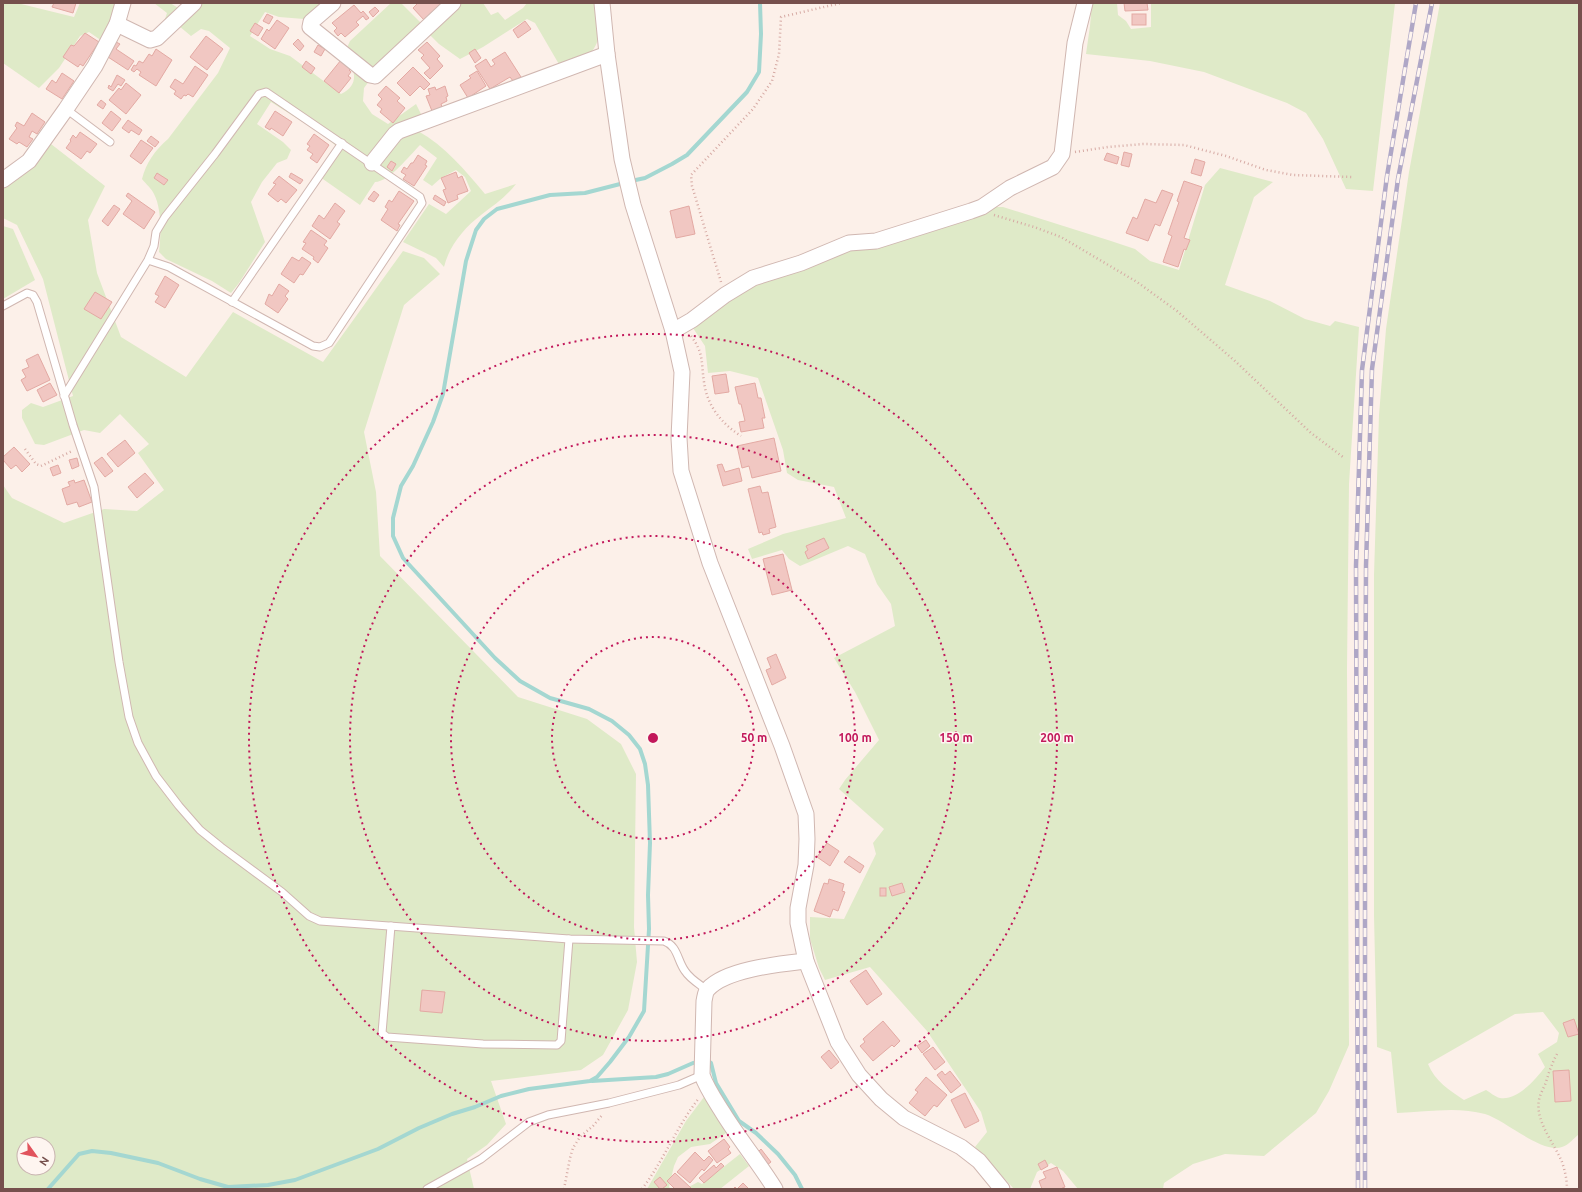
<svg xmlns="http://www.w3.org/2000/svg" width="1582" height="1192" viewBox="0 0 1582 1192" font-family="Ubuntu,sans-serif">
<rect width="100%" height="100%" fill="#fcf0e9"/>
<!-- green -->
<g fill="#dfeac8" fill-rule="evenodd">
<path d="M3 3H17L74 17 80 3H120L102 41 89 32 80 36 59 68 39 88 3 63Z"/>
<path d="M154 3H170L180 9 168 20 165 19 167 13Z"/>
<path d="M203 3H323L304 19 279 17 265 12 250 36 270 49 290 56 341 94C362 84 353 68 346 50L350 41 391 3H401L422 24 383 62 364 88 363 101 372 114 388 124 416 104 422 116 418 131C445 146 465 170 485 194L516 184C506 197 494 205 481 215 464 228 449 246 444 267L436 258 403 242 429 204 446 214 471 191 465 177 456 170 441 178 432 186 423 180 437 158 420 145C410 155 389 182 375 182L360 205 320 177 340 149 320 133 271 102 257 124 283 142 291 150 287 159 277 163 262 182 251 202 265 242 239 283 231 293 212 281 166 259 159 252C161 236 162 209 154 194 152 189 146 184 142 179 146 163 155 150 168 139L218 73 230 48 209 31 201 29 191 36 179 26Z"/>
<path d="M461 3H483L491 15 498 12 505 20 523 8 527 3H596C598 20 604 41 589 54 582 59 568 62 560 66L535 23 527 19 483 47 460 59 439 44 430 35Z"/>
<path d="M1092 3H1117L1118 15 1126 21 1131 29 1151 27V3H1395L1373 191 1346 189 1323 139 1306 113 1287 103 1204 72 1150 61 1086 54 1090 26Z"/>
<path d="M1440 3H1579V1134C1574 1138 1569 1145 1562 1147 1542 1154 1505 1120 1485 1114 1457 1106 1426 1112 1397 1113L1391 1052 1377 1047 1374 916V575L1379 415 1386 329 1409 172ZM1543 1012 1559 1033 1557 1042 1538 1054 1545 1067C1536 1079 1517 1101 1500 1098 1495 1097 1490 1092 1486 1090L1464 1100C1449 1090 1435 1081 1428 1064L1515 1014Z"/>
<path d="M51 144 105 186 88 220 97 273 121 337 186 377 233 312 323 362 403 251 424 258 440 274 404 305 364 432 376 492 380 556 518 697 587 719 621 744 636 774 634 927 637 962 628 1010 603 1055 581 1070 491 1081 506 1124 487 1145 467 1159 474 1189H3V485L12 498 64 523 104 509 137 511 164 490 138 453 149 444 120 414 100 433 84 430 44 445 35 444 22 418V410L31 403 43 407 73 396 43 279 17 225 3 218V187ZM24 1144H48V1168H24Z"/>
<path d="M1220 168 1273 182 1254 197 1225 285 1270 301 1305 319 1330 326 1335 321 1359 327 1349 484 1347 670 1349 1045 1329 1091 1316 1113 1264 1156 1225 1154 1193 1164 1164 1183 1163 1189H1078L1063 1171 1051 1163 1037 1172 1030 1189H1014L975 1147 987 1132 981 1112 927 1031 870 967 825 980 819 968 810 939V917L844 919 876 854 873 843 884 829 839 789 845 780 879 740 855 692 834 658 895 626 891 604 877 584 865 554 848 546 800 566 789 559 782 550 752 559 748 549 783 534 846 518 834 487 798 480 787 473 783 450 758 378 730 371 708 373 705 346 691 325 754 283 851 247 995 207H1003L1111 241 1135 249 1150 261 1179 270 1205 185Z"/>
<path d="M3 226 13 229 35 280 3 299Z"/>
<path d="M707 1093 729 1131 710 1144 691 1147 678 1157 674 1166 669 1187 671 1189H647L686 1121Z"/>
<path d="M740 1154 749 1166 720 1189H685L698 1182 702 1184Z"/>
</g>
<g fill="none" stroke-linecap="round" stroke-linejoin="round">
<!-- stream -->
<g stroke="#a4d7d1" stroke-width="4">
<path d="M631 181 645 178 672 164 687 155 747 92 759 72 761 34 760 3"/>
<path d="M592 1081 656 1077 668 1074 693 1063 708 1061 711 1063 716 1083 739 1121 756 1133 778 1154 795 1175 802 1189"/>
<path d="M48 1189 79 1154 92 1151 111 1153 158 1163 200 1179 228 1187 268 1185 295 1180 378 1149 419 1128 452 1114 475 1107 501 1096 529 1089 590 1081 597 1077 610 1062 629 1037 644 1011 649 929 648 895 650 843 648 785 645 764 640 749 629 735 612 721 589 709 550 698 520 681 495 658 403 558 393 536V518L401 486 413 466 433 422 443 394 466 261 476 230 484 219 497 209 550 195 585 193 624 183"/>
</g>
</g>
<!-- building -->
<g fill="#f1c7c2" stroke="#e3a9a3">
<path d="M54 3H76L73 13 52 7Z"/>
<path d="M418 3H443L424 20 413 8Z"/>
<path d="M1124 3H1147L1148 10 1125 11Z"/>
<path d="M354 5 361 13 363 11 369 18 366 20 363 16 356 22 359 25 345 37 341 33 338 36 334 31 337 28 332 23Z"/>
<path d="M375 7 379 11 373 17 369 12Z"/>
<path d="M267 14 273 17 269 24 263 21Z"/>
<rect x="1132" y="14" width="14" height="11"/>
<path d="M277 20 289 28 275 49 261 39 267 29 269 31Z"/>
<path d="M525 21 531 29 518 38 513 30Z"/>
<path d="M255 23 263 28 258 36 250 31Z"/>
<path d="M85 33 99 42 83 66 80 64 78 67 63 57 71 45 74 46Z"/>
<path d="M206 36 223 49 207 70 190 57Z"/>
<path d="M298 39 304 46 300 51 293 44Z"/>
<path d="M116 42 120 44 116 49 134 61 128 70 108 57Z"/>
<path d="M427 42 440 56 437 59 443 66 430 79 424 73 430 68 421 58 424 55 418 50Z"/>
<path d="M318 45 325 49 321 56 314 52Z"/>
<path d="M156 49 172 60 156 86 139 75 141 72 137 69 134 72 131 70 134 65 136 66 139 61 143 63 149 54 152 56Z"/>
<path d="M475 49 481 58 475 63 469 53Z"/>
<path d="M505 52 521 77 513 81 510 77 490 89 475 66 486 59 491 67 495 64 492 60Z"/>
<path d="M341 60 351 68 349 70 351 72 348 76 351 78 339 93 324 81Z"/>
<path d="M306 61 315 68 311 74 302 67Z"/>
<path d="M195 66 208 75 193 97 188 94 186 96 184 95 181 99 174 94 176 91 170 87 175 79 183 84Z"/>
<path d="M413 67 430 84 424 90 420 86 410 96 397 83Z"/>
<path d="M477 71 486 86 468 98 460 85 471 78 469 76Z"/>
<path d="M62 73 74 81 62 99 46 89 52 80 56 83Z"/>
<path d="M117 75 125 80 121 86 118 84 113 91 108 88 109 85 111 87Z"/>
<path d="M126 83 141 95 126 114 109 100 119 88 121 90Z"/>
<path d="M386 86 400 98 397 101 405 108 393 123 380 112 382 109 377 105 382 99 378 95Z"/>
<path d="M445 86 448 96 446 97 447 101 441 104 442 107 432 111 426 96 430 95 428 89 435 87 436 90Z"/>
<path d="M101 100 106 104 103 109 97 105Z"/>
<path d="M111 111 121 119 112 131 102 123Z"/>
<path d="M275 111 292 122 283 136 271 128 270 130 265 127Z"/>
<path d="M32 113 45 122 37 134 32 131 29 137 33 139 27 147 19 142 17 144 9 139 17 128 15 126 17 122 24 126Z"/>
<path d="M128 120 142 130 139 135 131 130 129 133 122 128Z"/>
<path d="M80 132 97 144 90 153 87 151 81 159 66 148 71 141 70 140 73 135 76 138Z"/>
<path d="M314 134 329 145 317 163 310 158 313 154 307 150 310 146 307 144Z"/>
<path d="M151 136 159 142 155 147 147 141Z"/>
<path d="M141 140 153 148 141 164 130 156Z"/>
<path d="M1124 152 1132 154 1129 167 1121 165Z"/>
<path d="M1107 153 1119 157 1117 164 1104 160Z"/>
<path d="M418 155 427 161 425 165 427 166 414 186 403 179 406 175 401 172 404 167 407 169 411 163H413Z"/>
<path d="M1195 159 1205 162 1201 176 1191 173Z"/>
<path d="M391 161 396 164 392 171 387 167Z"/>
<path d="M456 172 458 178 462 176 468 191 457 195 458 199 448 203 443 190 446 189 441 178Z"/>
<path d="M157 173 168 180 164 185 154 178Z"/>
<path d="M291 173 303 180 300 184 289 177Z"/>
<path d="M279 176 297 190 286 203 281 199 278 202 268 194 276 184 273 183Z"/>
<path d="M1184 181 1202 187 1184 238 1190 240 1186 250 1184 249 1178 267 1163 262 1172 236 1168 234 1179 202 1177 201Z"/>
<path d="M1162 190 1173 194 1160 226 1155 224 1148 241 1126 233 1133 217 1137 219 1145 199 1156 203Z"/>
<path d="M374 191 379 195 374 202 368 199Z"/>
<path d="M399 191 414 201 398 224 400 225 397 231 381 220 388 209 385 207 389 200 392 202Z"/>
<path d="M128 193 155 212 144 229 123 214 132 201 126 196Z"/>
<path d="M435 195 446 202 444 206 433 199Z"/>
<path d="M335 203 345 211 337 222 340 224 330 239 312 226 319 215 324 219Z"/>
<path d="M114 205 120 209 108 226 102 221Z"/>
<path d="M689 206 695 234 676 238 670 211Z"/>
<path d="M311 230 327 241 324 245 328 248 318 263 313 259 314 257 302 249 306 243 303 242Z"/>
<path d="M292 257 299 261 302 257 311 263 303 275 300 274 294 283 281 274Z"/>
<path d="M165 276 179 285 165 308 155 302 159 296 155 294Z"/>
<path d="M279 284 289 291 285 296 288 299 278 313 265 304 269 294 272 296Z"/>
<path d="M95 292 112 302 101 319 84 309Z"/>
<path d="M38 354 50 380 27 391 21 380 26 377 22 370 29 367 26 360Z"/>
<path d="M726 374 729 392 715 394 712 376Z"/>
<path d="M50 383 57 395 43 402 37 390Z"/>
<path d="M755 383 758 398H761L765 418H762L764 428 741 432 739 422 745 421 741 404H739L735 387Z"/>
<path d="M774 438 781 471 752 478 749 466 742 468 737 446Z"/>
<path d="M125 440 135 453 118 467 107 454Z"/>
<path d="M14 447 30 464 22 472 16 465 11 469 3 460V457Z"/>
<path d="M102 457 113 471 105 477 94 463Z"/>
<path d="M77 458 79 466 72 469 69 460Z"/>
<path d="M722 464 725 472 739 468 742 481 723 486 717 465Z"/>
<path d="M58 465 61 473 53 476 50 468Z"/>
<path d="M145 473 154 483 137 498 128 487Z"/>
<path d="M74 480 75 483 84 480 92 502 79 507 77 502 67 505 62 489 70 486 68 482Z"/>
<path d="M760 486 762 493 768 492 776 527 769 529 770 533 763 535 762 532 759 533 748 489Z"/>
<path d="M824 538 829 548 808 559 805 552 808 550 806 546Z"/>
<path d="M783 554 792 590 772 595 763 559Z"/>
<path d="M776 654 786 678 772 685 766 670 771 668 767 658Z"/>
<path d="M827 843 839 851 830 866 817 857Z"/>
<path d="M849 856 864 866 860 873 844 862Z"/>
<path d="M829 879 844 884 842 891 845 892 838 911 833 909 830 917 814 911 824 883 828 884Z"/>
<path d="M902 883 905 892 892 896 889 887Z"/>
<rect x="880" y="888" width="6" height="8"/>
<path d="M866 970 882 994 867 1005 850 981Z"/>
<path d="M422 990 445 992 442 1013 420 1011Z"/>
<path d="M1574 1019 1579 1034 1568 1037 1563 1023Z"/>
<path d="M883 1021 900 1041 894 1047 892 1045 873 1061 860 1046 865 1042 863 1039Z"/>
<path d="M926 1040 930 1046 922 1053 917 1046Z"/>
<path d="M933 1047 945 1062 935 1070 923 1054Z"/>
<path d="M829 1050 839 1062 831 1069 821 1057Z"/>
<path d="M1569 1070 1571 1101 1555 1102 1553 1071Z"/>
<path d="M942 1071 945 1075 950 1071 961 1085 951 1093 937 1075Z"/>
<path d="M926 1077 947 1095 937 1107 934 1105 925 1116 909 1103 918 1092 915 1090Z"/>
<path d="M965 1093 979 1121 965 1128 951 1100Z"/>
<path d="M724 1139 730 1147 728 1149 731 1153 717 1163 708 1151Z"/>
<path d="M761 1149 771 1162 767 1165 758 1152Z"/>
<path d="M695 1152 704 1161 709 1156 713 1160 704 1171 702 1169 690 1183 677 1172Z"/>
<path d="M1045 1160 1048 1166 1041 1170 1038 1164Z"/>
<path d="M721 1163 724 1166 704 1183 699 1178 714 1165 716 1168Z"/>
<path d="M1057 1167 1065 1187 1062 1188 1063 1189H1042L1039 1181 1046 1178 1043 1172Z"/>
<path d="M675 1173 691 1188 690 1189H675L667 1181Z"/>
<path d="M660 1177 667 1185 662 1189H660L654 1182Z"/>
<path d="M743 1183 749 1189H733L735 1187 737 1189Z"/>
</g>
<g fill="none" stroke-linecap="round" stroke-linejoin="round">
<!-- service casing -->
<g stroke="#d0b7b1" stroke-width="9">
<g id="service">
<path d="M66 109 110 142"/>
<path d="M232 302 342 143"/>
<path d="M3 306 27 293 33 295 37 302 73 425 94 487 119 662 129 717 138 743 156 776 179 806 200 830 221 847 282 892 309 916 320 921 569 939 664 941C678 946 677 960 685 971 690 979 699 984 707 990"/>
<path d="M64 396 148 260 154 246 156 232 165 217 215 154 259 94 266 92 420 197 422 203 329 343 320 347 313 346 169 267 148 260"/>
<path d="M391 926 382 1033 387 1037 483 1044 557 1045 561 1041 569 939"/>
<path d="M427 1189 481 1159 529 1122 548 1115 609 1103 679 1085 702 1075"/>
</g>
</g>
<!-- minor casing -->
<g stroke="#d0b7b1" stroke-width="17">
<g id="minor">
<path d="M333 3 311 22 310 27 370 75 375 76 453 3"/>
<path d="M602 3 607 54 622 159 633 205 673 331 682 372 679 438 681 471 710 563 782 746 806 814 807 839 806 865 798 908V923L806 961 838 1042 859 1075 881 1099 904 1118 961 1147 979 1161 1002 1189"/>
<path d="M117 24 150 40 157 38 194 3"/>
<path d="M372 163 395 134 399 131 607 54"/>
<path d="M3 180 29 161 66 109 95 66 117 24 123 3"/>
<path d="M673 331 692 320 725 295 753 278 801 263 849 243 876 241 971 211 982 207 1010 188 1053 167 1062 154 1075 43 1085 3"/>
<path d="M775 1189C759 1163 739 1139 723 1113 715 1100 707 1089 702 1075L704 1001C705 997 705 992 708 989 726 969 780 964 806 961"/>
</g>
</g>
<!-- path -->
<g stroke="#d6aaa4" stroke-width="2.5" stroke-dasharray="1 3" stroke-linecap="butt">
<path d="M1075 152 1108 147 1143 144 1184 145 1226 156 1266 170 1293 175 1352 177"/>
<path d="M994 215 1034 227 1061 237 1137 282 1177 311 1235 361 1311 433 1343 457"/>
<path d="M721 282 692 186 691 175 753 109 772 81 779 54 781 17 841 3"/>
<path d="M691 336C704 353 701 362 704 382 707 406 722 424 741 436"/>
<path d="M25 449 36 464 41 466 72 451"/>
<path d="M1557 1054C1552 1063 1549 1072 1546 1082 1544 1088 1540 1094 1539 1100 1535 1121 1554 1143 1562 1162 1565 1171 1567 1180 1567 1189"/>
<path d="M564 1189 570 1158 573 1148 580 1137 593 1126 603 1114"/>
<path d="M642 1189C664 1160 677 1126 699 1098"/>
</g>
<!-- service -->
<use href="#service" stroke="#fff" stroke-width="7"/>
<!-- minor -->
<use href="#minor" stroke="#fff" stroke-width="15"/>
<!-- rail casing -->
<g stroke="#afa7c6" stroke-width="4.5">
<g id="rail">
<path d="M1358 1189 1356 566 1362 370 1387 176 1416 3"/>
<path d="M1365 1189V800L1366 566 1372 369 1398 179 1432 3"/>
</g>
</g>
<!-- rail -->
<use href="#rail" stroke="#fef5f0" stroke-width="3" stroke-dasharray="9" stroke-linecap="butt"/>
</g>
<!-- distance rings -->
<g fill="none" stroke="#c2185b" stroke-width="2" stroke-dasharray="2 4">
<circle cx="653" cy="738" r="101"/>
<circle cx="653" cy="738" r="202"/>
<circle cx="653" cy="738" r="303"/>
<circle cx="653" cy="738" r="404"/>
</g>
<circle cx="653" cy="738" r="6" fill="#c2185b" stroke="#fef5f0" stroke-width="2"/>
<g font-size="12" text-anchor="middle" font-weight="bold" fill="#c2185b" stroke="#fef5f0" stroke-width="3" stroke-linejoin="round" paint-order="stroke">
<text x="754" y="742">50 m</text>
<text x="855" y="742">100 m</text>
<text x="956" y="742">150 m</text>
<text x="1057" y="742">200 m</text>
</g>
<!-- border -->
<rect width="1582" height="1192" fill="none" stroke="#76504d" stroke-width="8"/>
<!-- north arrow -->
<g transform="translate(36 1156) rotate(123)"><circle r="19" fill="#fef5f0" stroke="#c8b3af"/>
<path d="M0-3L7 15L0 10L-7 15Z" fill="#e1535c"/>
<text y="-6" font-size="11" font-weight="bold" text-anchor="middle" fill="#76504d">N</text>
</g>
</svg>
